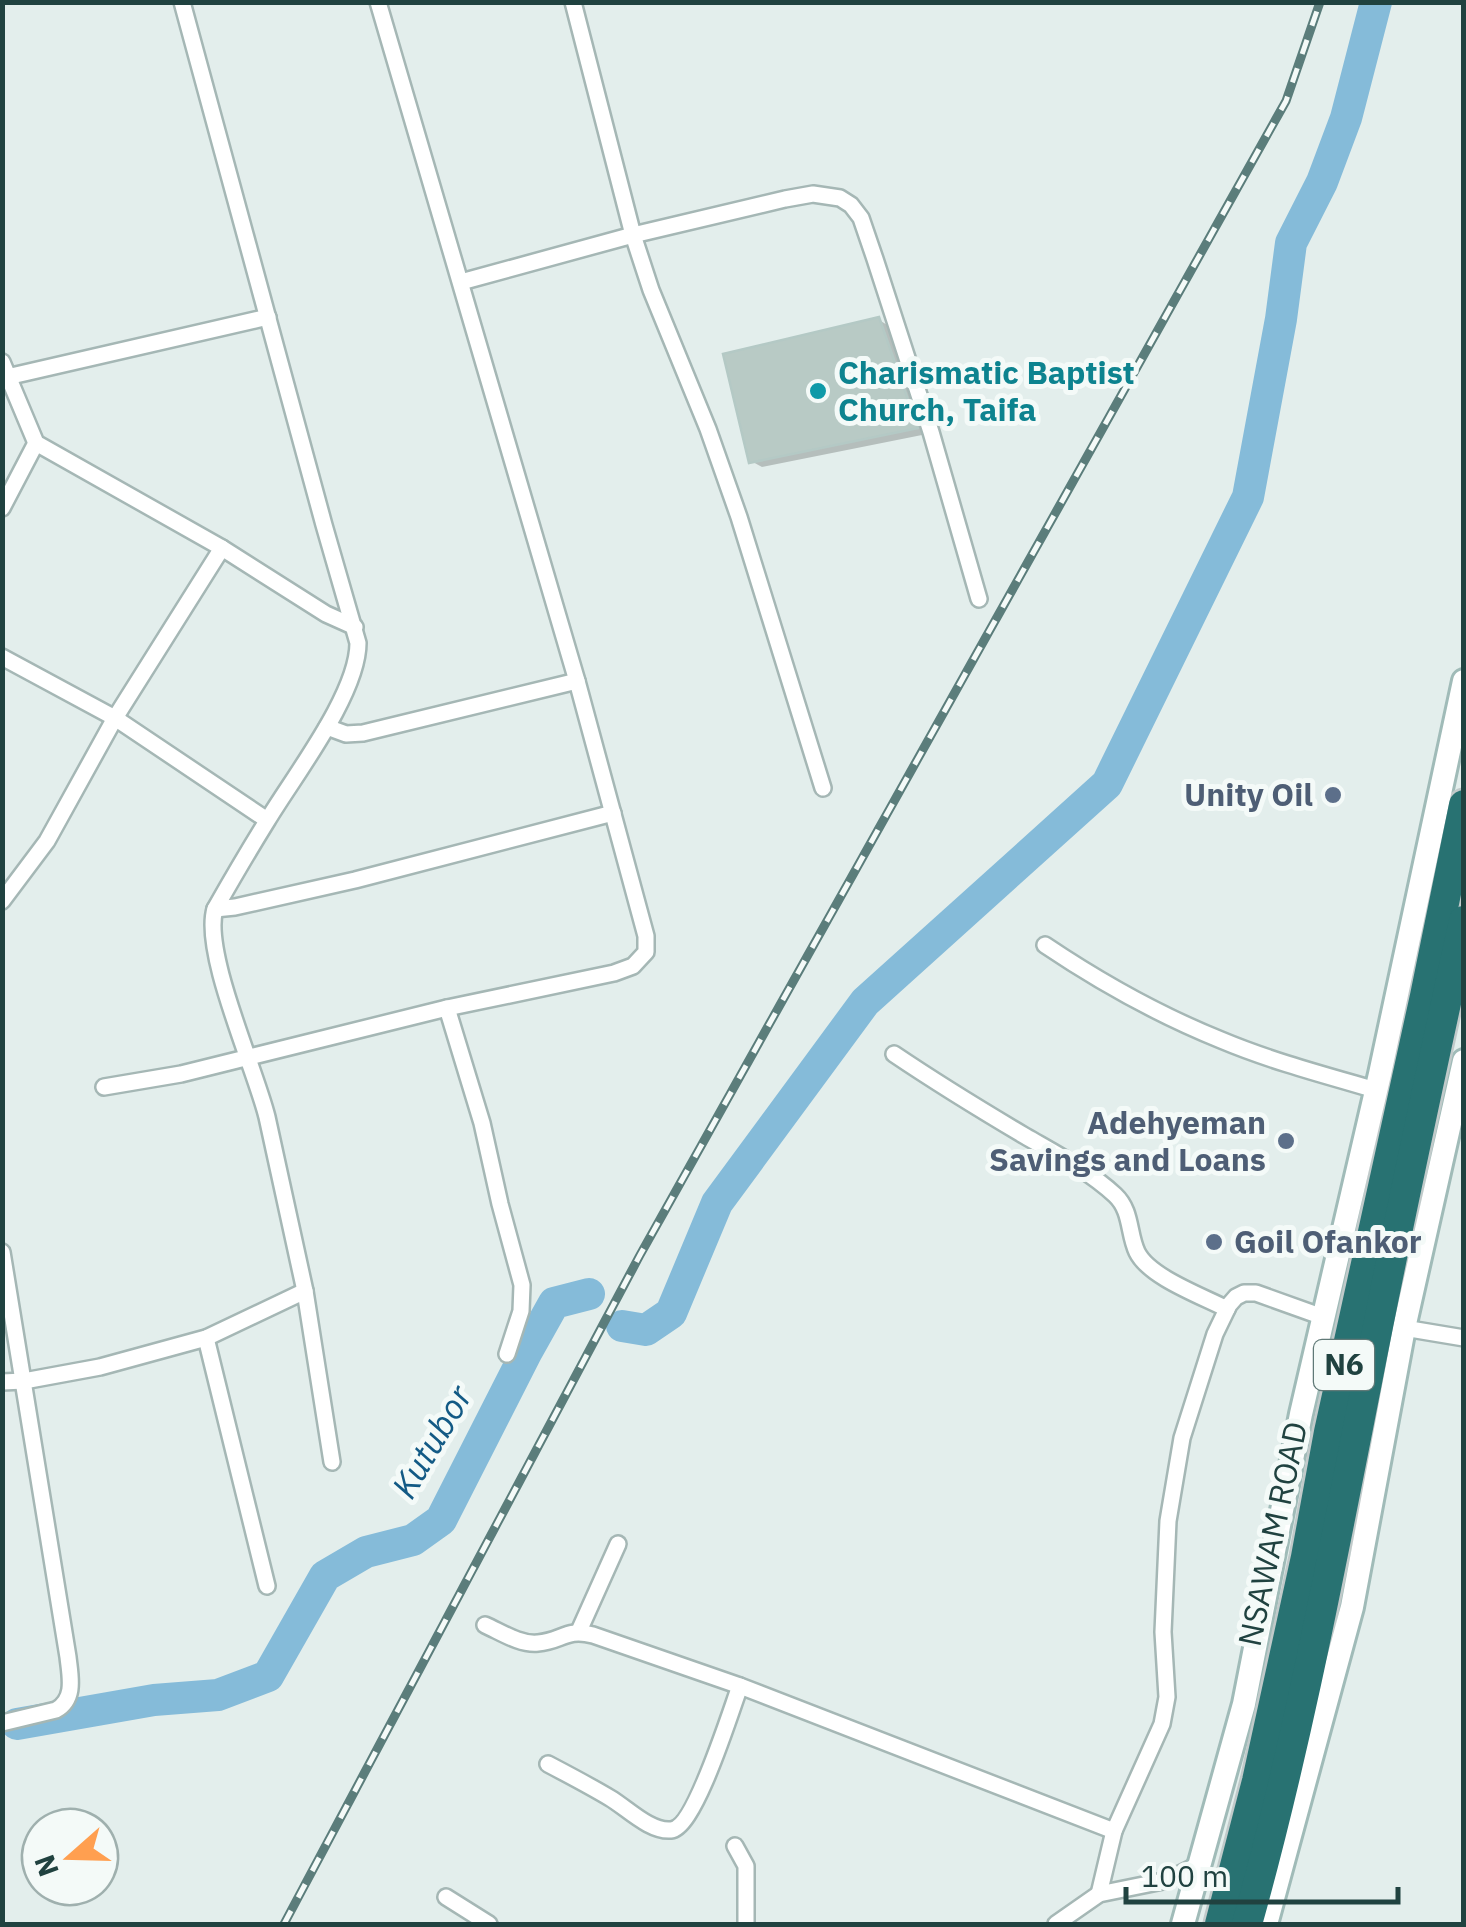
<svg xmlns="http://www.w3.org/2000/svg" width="1466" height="1927" viewBox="0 0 1466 1927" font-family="'IBM Plex Sans',sans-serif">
<rect width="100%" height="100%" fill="#e3eeec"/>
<!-- shadow -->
<path fill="#0003" d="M879 320 889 326 927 434 762 467 751 461Z"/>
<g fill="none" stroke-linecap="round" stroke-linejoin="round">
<!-- river -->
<g stroke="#85bbd9" stroke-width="32">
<path d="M622 1326 646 1330 671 1313 717 1203 865 1002 1107 784 1248 497 1281 319 1291 243 1322 182 1346 118 1376 2"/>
<path d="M17 1724 154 1700 218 1695 268 1676 325 1576 366 1552 413 1540 441 1520 526 1353 554 1303 589 1294"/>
</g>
</g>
<!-- building -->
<path fill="#b8cac5" stroke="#b4c9c5" stroke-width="2.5" d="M879 317 918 428 749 463 723 354Z"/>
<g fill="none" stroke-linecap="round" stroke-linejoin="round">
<!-- street casing -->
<g stroke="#a5b7b5" stroke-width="20">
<g id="street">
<path d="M182 2 324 525 358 643C358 694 294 776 267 821 249 850 232 879 215 909 202 952 255 1068 267 1117L305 1291 332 1462"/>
<path d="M573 2 633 235 651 290 708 429 739 517 823 788"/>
<path d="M461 282 633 235 785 199 813 194 840 198 851 205 861 218 875 259 931 432 979 599"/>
<path d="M2 362 36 443 222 548 326 614 355 627"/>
<path d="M7 377 268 317"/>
<path d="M2 508 36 443"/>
<path d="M2 657 115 718 267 820"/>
<path d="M327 727 346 734 363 733 577 681"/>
<path d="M2 901 47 841 115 718 222 548"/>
<path d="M215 909 235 907 355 880 613 813"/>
<path d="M1045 945C1100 982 1159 1015 1221 1040 1271 1061 1324 1075 1376 1090"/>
<path d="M447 1008 482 1123 500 1204 522 1285 521 1311 507 1354"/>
<path d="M894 1054C937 1083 981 1110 1025 1136 1056 1154 1089 1171 1115 1195 1132 1211 1128 1233 1137 1252 1149 1277 1202 1296 1227 1309"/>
<path d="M104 1087 181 1074 447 1008 614 973 633 966 646 952V936L577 681 378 2"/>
<path d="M2 1252 68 1657C70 1676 76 1699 56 1710L2 1723"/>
<path d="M1404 1328 1464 1338"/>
<path d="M206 1338 267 1586"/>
<path d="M2 1382 24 1381 100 1367 206 1338 305 1291"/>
<path d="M485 1625C501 1632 520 1645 538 1643 562 1641 566 1628 593 1635L740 1686 1114 1831"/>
<path d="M579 1631 618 1544"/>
<path d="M548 1764C569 1775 590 1786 610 1798 627 1808 650 1832 671 1830 695 1828 731 1710 740 1686"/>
<path d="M735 1846 746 1866V1924"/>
<path d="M1099 1894 1114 1831 1162 1724 1167 1697 1163 1632 1168 1521 1182 1438 1215 1334 1229 1305 1236 1297 1244 1293H1256L1323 1317"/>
<path d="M446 1897 489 1924"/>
<path d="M1056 1924 1099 1894 1168 1880 1202 1863"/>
</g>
</g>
<!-- secondary casing -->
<g stroke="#a0bbb8" stroke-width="28">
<g id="secondary">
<path d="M1183 1924 1244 1704 1301 1414 1380 1074 1464 681"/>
<path d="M1266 1924 1352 1607 1404 1328 1464 1061"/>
</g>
</g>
<!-- highway casing -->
<g stroke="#c1caca" stroke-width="35">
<g id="highway">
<path d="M1220 1924 1257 1781 1306 1557 1329 1432 1425 996 1464 805"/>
<path d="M1247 1924C1297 1746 1331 1564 1367 1382 1397 1228 1430 1075 1464 921"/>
</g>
</g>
<!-- street -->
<use href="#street" stroke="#fff" stroke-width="15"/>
<!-- secondary -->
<use href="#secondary" stroke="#fff" stroke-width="22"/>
<!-- highway -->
<use href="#highway" stroke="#287272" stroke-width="30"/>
<!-- rail casing -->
<g stroke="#5b7d7b" stroke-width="9">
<path id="rail" d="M284 1924 640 1255 1286 101 1320 2"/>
</g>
<!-- rail -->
<use href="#rail" stroke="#f4faf8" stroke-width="5" stroke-dasharray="15" stroke-linecap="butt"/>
</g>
<!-- markers -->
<circle fill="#0f9aa8" stroke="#f4faf8" stroke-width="4" cx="818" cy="391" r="10"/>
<g fill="#5c6f8a" stroke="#f4faf8" stroke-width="4">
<circle cx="1333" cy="795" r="10"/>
<circle cx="1286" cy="1141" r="10"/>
<circle cx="1214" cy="1242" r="10"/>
</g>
<g text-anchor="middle" stroke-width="10" stroke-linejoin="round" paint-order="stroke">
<!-- shield labels -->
<rect fill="#f4faf8" stroke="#607977" stroke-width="2.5" x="1314" y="1340" width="60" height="50" rx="8"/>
<g font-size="30" font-weight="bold" fill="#204240">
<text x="1344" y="1375">N6</text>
</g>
<!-- culture labels -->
<g font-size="32" font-weight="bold" fill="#0d838f" stroke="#f4faf8" text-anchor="start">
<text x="838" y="384">Charismatic Baptist<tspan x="838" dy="37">Church, Taifa</tspan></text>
</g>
<!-- service labels -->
<g font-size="32" font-weight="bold" fill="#4e5e75" stroke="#f4faf8" text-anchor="end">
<text x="1313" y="806">Unity Oil</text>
<text x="1266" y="1134">Adehyeman<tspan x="1266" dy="37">Savings and Loans</tspan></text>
<text x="1234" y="1253" text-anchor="start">Goil Ofankor</text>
</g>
<!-- street labels -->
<g font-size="32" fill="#204240" stroke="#f4faf8">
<text transform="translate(1273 1534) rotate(-78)" y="11">NSAWAM ROAD</text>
</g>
<!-- water labels -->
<g font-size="35" font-style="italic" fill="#135a85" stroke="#f4faf8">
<text transform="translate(432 1442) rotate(-60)" y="12">Kutubor</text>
</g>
</g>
<!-- border -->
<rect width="1466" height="1927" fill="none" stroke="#204240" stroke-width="10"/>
<!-- north arrow -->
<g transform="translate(70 1857) rotate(250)"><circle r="48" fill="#f4faf8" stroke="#9fb0ae" stroke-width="2.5"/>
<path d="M0-8L18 38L0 25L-18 38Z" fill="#ff9f50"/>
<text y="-15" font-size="28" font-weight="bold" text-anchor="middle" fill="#204240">N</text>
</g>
<!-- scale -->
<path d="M1126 1887v15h272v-15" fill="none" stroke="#204240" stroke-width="5"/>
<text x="1141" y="1887" font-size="30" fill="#204240" stroke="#f4faf8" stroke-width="8" paint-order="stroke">100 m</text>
</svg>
